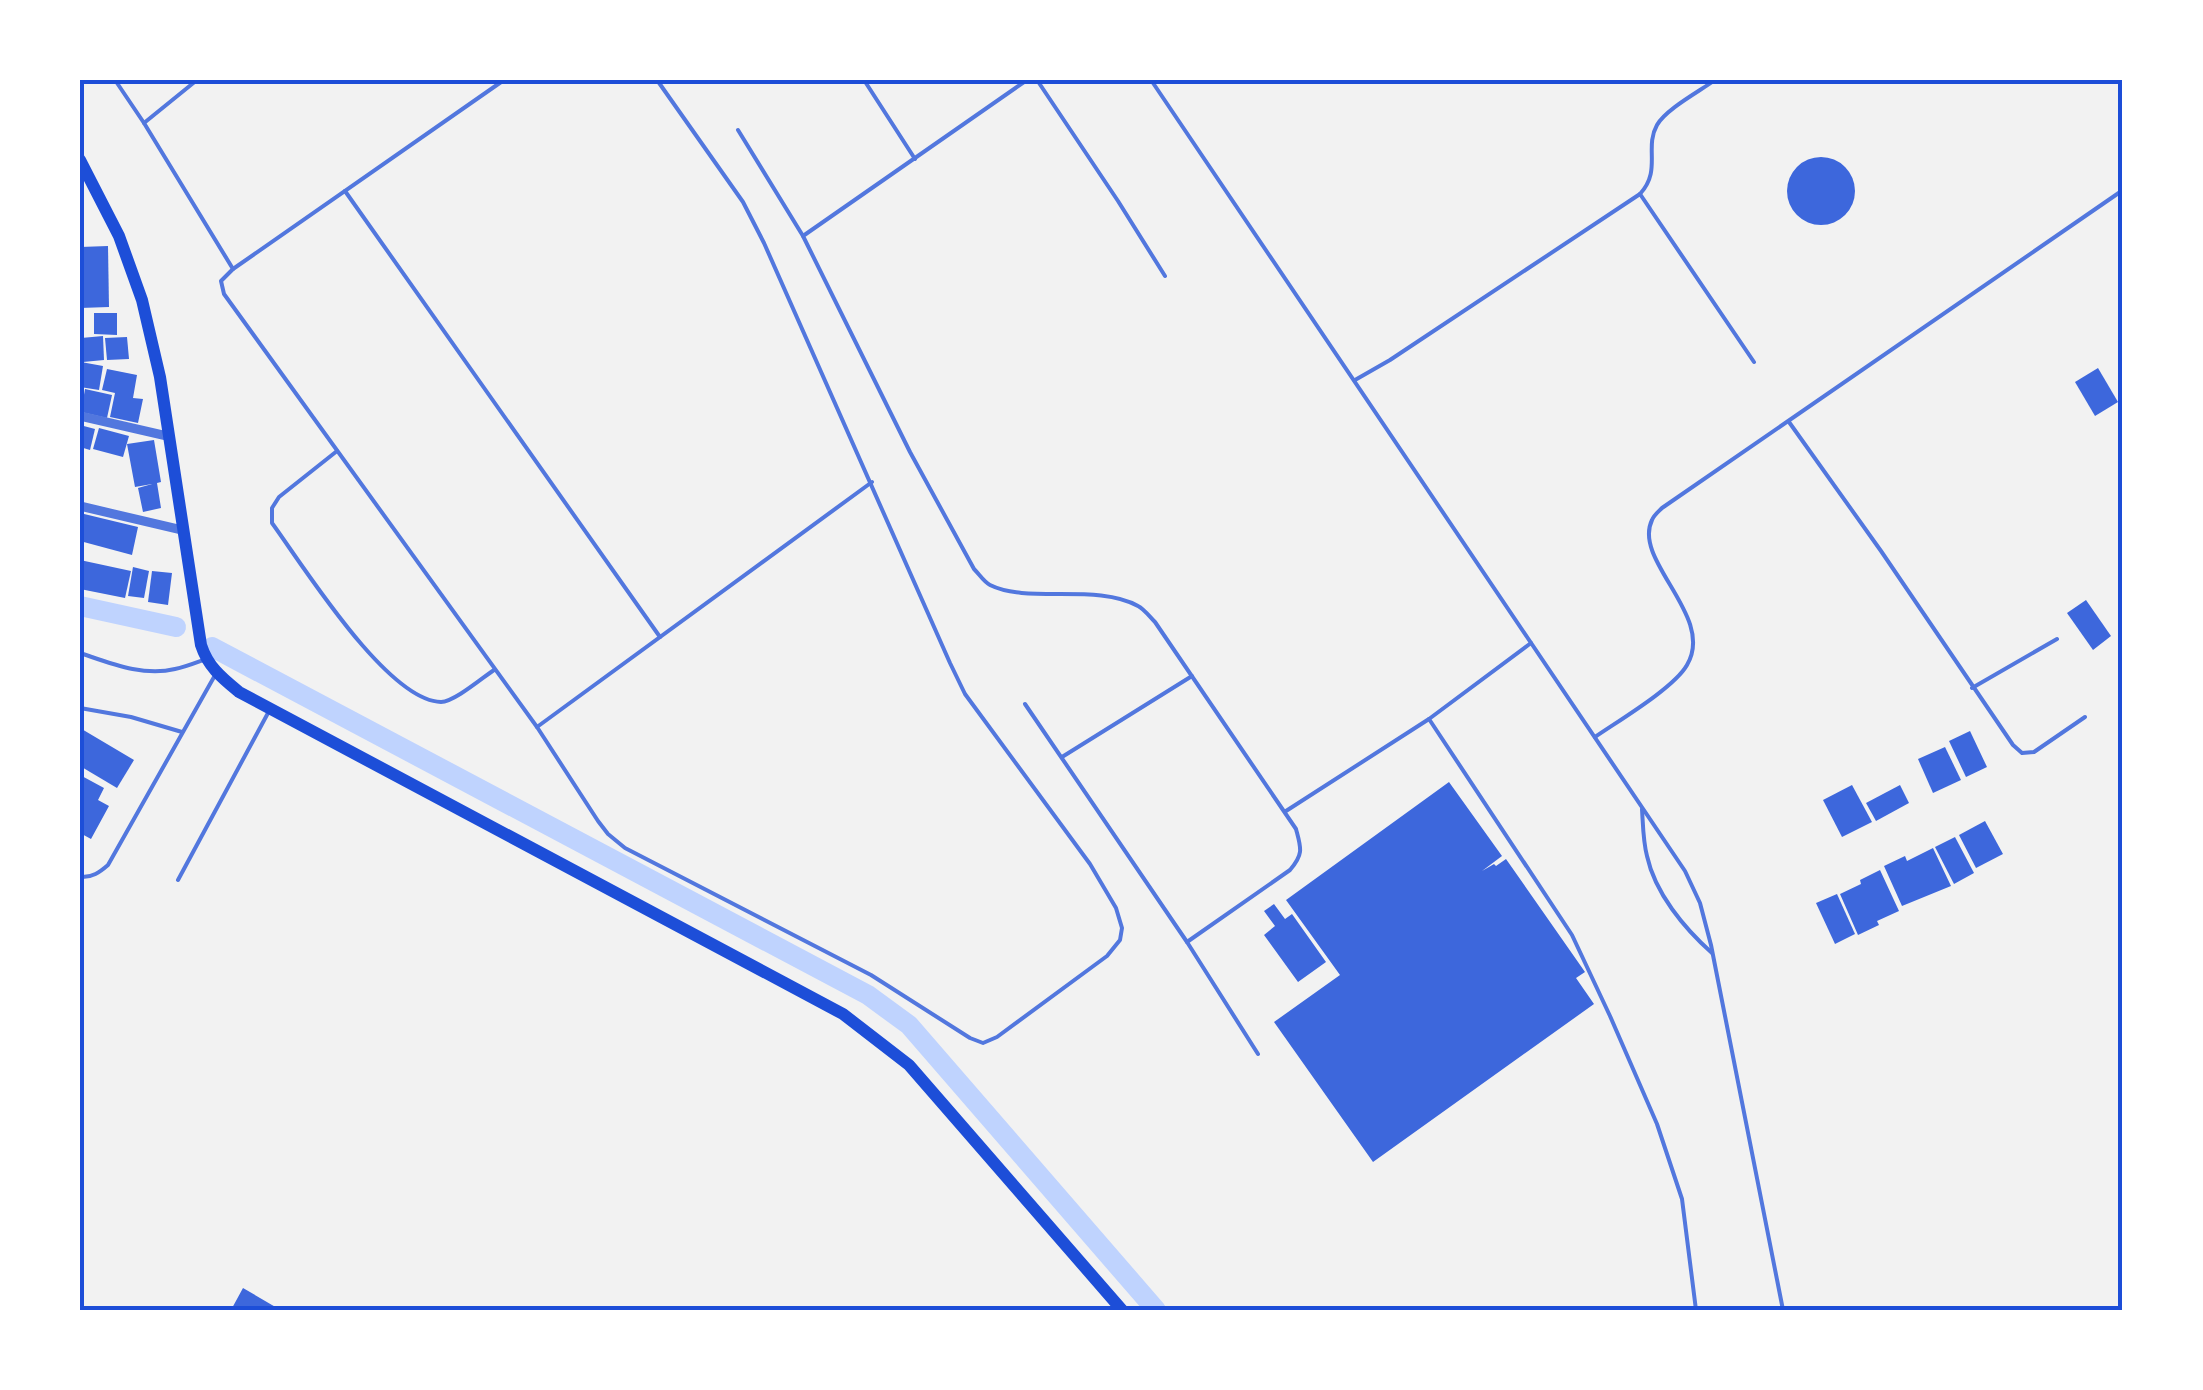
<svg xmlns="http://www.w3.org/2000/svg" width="2203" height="1390" viewBox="0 0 2203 1390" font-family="Signika,sans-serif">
<rect width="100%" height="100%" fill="#f2f2f2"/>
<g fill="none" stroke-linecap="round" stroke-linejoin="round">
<!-- canal -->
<g stroke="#bfd3fe" stroke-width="20">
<path d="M80 606 176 627"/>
<path d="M212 647 868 995 909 1025 1156 1310"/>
</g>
</g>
<!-- building -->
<g fill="#3d67dc">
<circle cx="1821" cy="191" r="34"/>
<path d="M108 246 109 307 80 308V247Z"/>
<path d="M94 313H117V335L94 334Z"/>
<path d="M103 336 104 360 83 362 81 338Z"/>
<path d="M127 337 129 359 107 360 105 338Z"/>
<path d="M81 362 103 366 99 390 80 387Z"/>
<path d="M2098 368 2118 402 2095 416 2075 382Z"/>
<path d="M107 369 137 375 133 398 143 399 138 423 110 417 115 393 102 390Z"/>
<path d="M85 389 112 395 107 418 81 412Z"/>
<path d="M80 425 95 429 90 450 80 447Z"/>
<path d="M99 428 129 436 123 457 93 449Z"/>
<path d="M154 440 161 482 157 483 161 508 143 512 138 488 152 484 135 487 127 444Z"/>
<path d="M80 513 138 527 132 555 80 541Z"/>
<path d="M80 560 131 571 125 598 80 589Z"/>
<path d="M133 567 149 571 144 598 128 596Z"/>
<path d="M152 571 172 573 168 605 148 602Z"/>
<path d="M2086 600 2111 636 2093 650 2067 613Z"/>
<path d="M80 728 134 760 117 788 80 766Z"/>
<path d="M1970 731 1987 767 1966 777 1949 741Z"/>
<path d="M1945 747 1961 780 1933 793 1918 759Z"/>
<path d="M80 775 104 788 98 800 109 806 91 839 80 833Z"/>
<path d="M1449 782 1502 856 1482 871 1494 864 1496 866 1506 859 1585 972 1576 978 1594 1004 1373 1162 1274 1022 1340 975 1286 900Z"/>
<path d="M1852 785 1872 822 1842 837 1823 800Z"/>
<path d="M1900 785 1909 803 1876 821 1866 803Z"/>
<path d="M1985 821 2003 854 1976 868 1959 835Z"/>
<path d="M1955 837 1974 873 1954 884 1935 847Z"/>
<path d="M1933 848 1951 886 1902 906 1884 866 1905 856 1907 861Z"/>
<path d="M1880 870 1899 911 1877 921 1879 925 1858 935 1840 894 1861 884 1860 880Z"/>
<path d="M1837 894 1855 934 1835 944 1816 903Z"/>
<path d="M1274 904 1285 919 1292 914 1326 962 1298 982 1264 935 1275 926 1264 911Z"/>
<path d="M243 1288 272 1305 281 1310H231Z"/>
</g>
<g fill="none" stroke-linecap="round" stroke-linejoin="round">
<!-- service -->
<g stroke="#5277de" stroke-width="4">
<path d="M115 80 144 123 233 269"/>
<path d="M504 80 233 269 221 281 224 294 537 727 598 821 608 834 625 848 871 975 970 1038 983 1043 997 1037 1107 956 1120 940 1122 928 1116 908 1090 864 965 694 950 663 764 243 743 202 657 80"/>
<path d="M864 80 915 159"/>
<path d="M1027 80 803 236 910 452 974 569C979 574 984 582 990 585 1028 604 1097 583 1138 606 1144 609 1150 617 1155 622L1296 829C1301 848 1304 854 1290 870L1187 942"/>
<path d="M1037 80 1118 201 1165 276"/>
<path d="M1151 80 1685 871 1700 903 1711 945 1783 1310"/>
<path d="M144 123 197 80"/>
<path d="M738 130 803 236"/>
<path d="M345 191 660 637"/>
<path d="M1640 194 1754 362"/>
<path d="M1355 380 1390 360 1640 194C1662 170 1644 148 1657 125 1666 109 1700 91 1715 80"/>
<path d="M1789 422 1881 551 2013 745 2022 753 2034 752 2085 717"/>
<path d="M337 451 279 497 272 508V523C302 564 387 701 441 702 454 702 482 678 494 670"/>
<path d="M1531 643 1429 719 1572 935 1610 1016 1657 1124 1682 1199 1696 1310"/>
<path d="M80 653C110 663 143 677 175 669 185 667 195 663 206 659"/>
<path d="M1972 688 2057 639"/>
<path d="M1025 704 1187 942 1258 1054"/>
<path d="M80 708 131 717 182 732"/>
<path d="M537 727 872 482"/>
<path d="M1595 737C1618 721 1674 688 1687 665 1716 616 1632 561 1652 520 1654 515 1658 512 1662 508L2123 190"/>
<path d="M1062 757 1192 676"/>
<path d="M1642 809C1643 824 1643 841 1647 856 1655 893 1684 928 1712 953"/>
<path d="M1286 811 1429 719"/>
<path d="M80 877C92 878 100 872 108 865L214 677"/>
<path d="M178 880 268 713"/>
</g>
<!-- minor -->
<g stroke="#5277de" stroke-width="9">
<path d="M80 416 167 436"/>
<path d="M80 506 182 530"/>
</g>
<!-- secondary -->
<path stroke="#1d4ed8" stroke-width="12" d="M80 160 119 236 142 300 160 377 201 645C208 667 222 678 239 692L843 1014 909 1065 1122 1310"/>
</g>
<!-- border -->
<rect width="2203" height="1390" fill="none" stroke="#ffffff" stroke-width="165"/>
<rect x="82" y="82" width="2038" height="1226" fill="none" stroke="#1d4ed8" stroke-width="4"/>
</svg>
